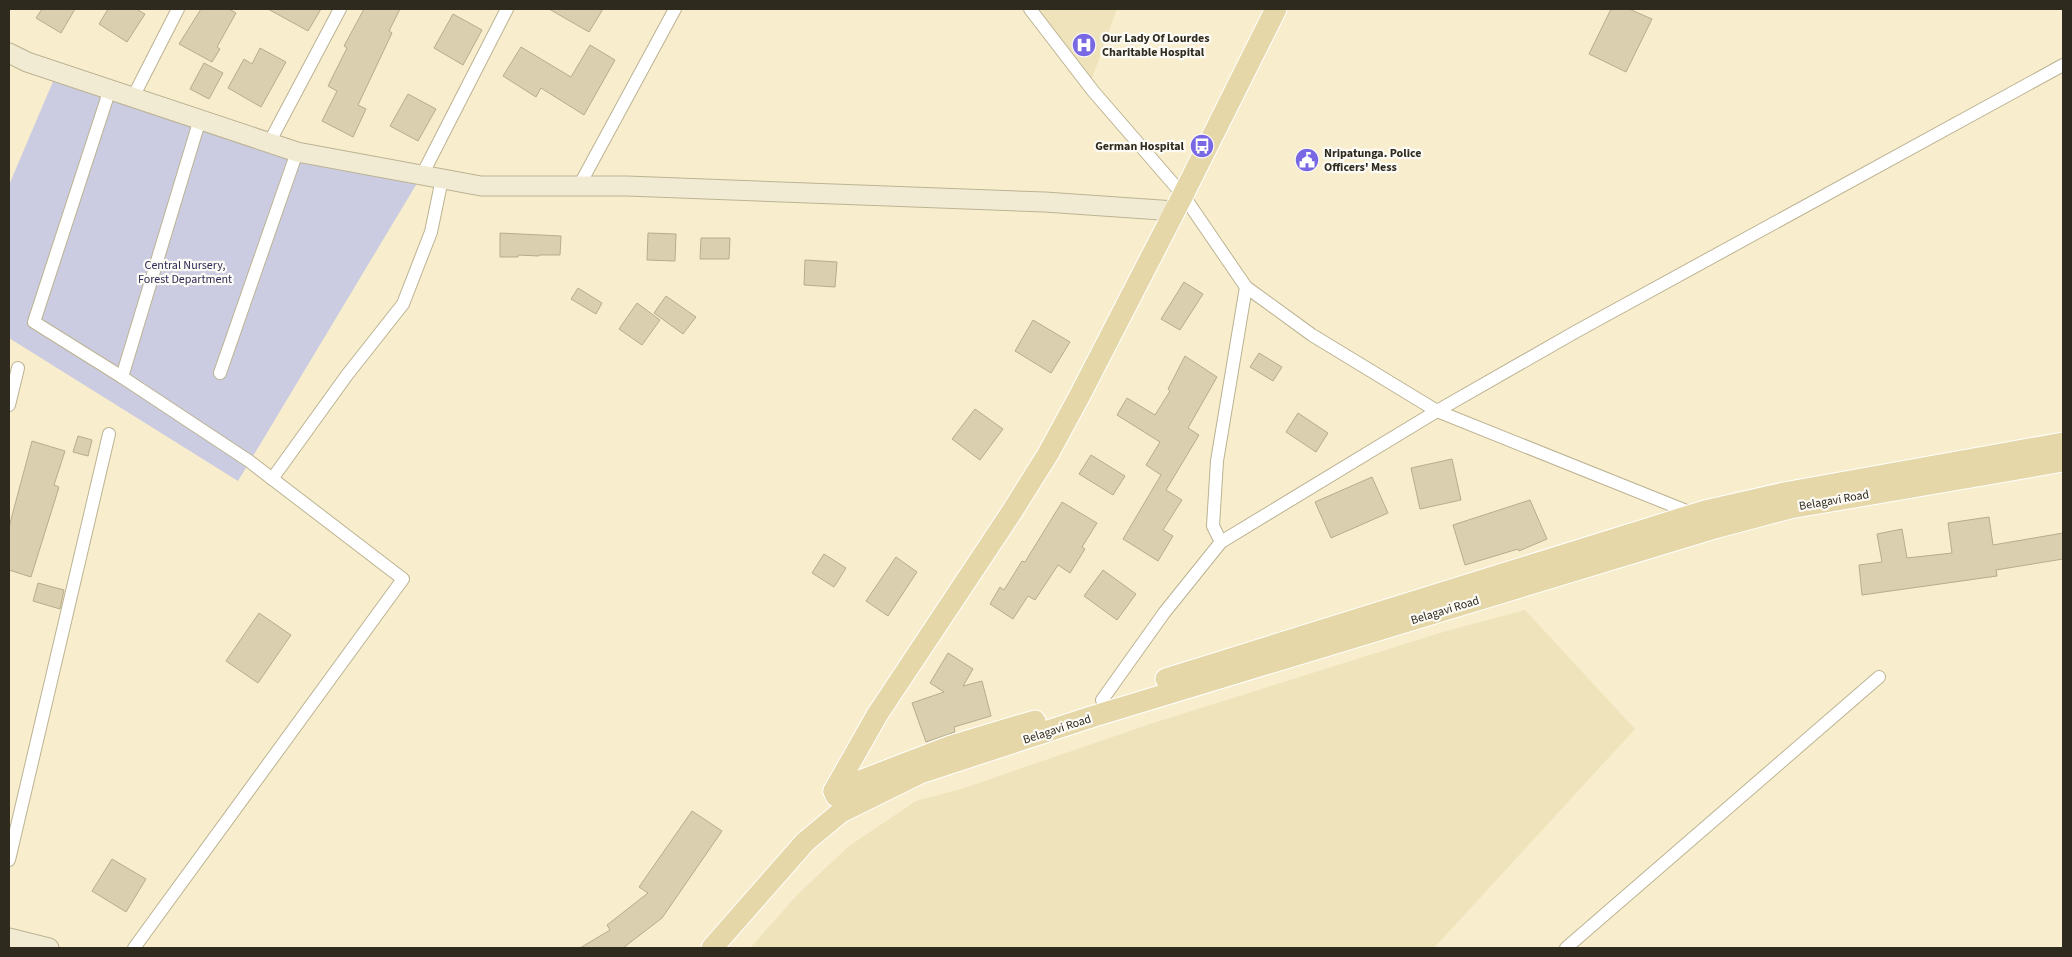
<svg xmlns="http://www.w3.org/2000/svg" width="2072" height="957" viewBox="0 0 2072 957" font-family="'Source Sans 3',sans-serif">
<rect width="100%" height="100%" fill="#f8eecd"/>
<!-- built -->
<g fill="#efe3bb">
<path d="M1036 9H1117L1091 81Z"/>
<path d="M1525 610 1635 729 1434 948H750L799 893 849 846 916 801 961 789 1153 723 1443 632Z"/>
</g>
<!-- green -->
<path fill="#cbcce2" d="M57 72 297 152 422 175 238 481 9 338V185Z"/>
<!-- building -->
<g fill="#dad0af" stroke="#b7ad8d">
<path d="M42 9H75L61 33 36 18Z"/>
<path d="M108 9H136L145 14 127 42 99 24Z"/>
<path d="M201 9H229L236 13 217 47 220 49 212 62 179 44Z"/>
<path d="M268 9H321L308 31Z"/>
<path d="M364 9H400L389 31 392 33 358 105 366 109 353 137 322 121 337 91 328 86 347 48 344 46Z"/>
<path d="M549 9H603L589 32Z"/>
<path d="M1611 9H1629L1652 19 1626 72 1589 54Z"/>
<path d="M453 14 482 30 463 65 434 48Z"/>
<path d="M590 45 615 60 584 115 541 88 536 97 503 76 521 47 571 77Z"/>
<path d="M260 48 286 62 261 107 228 88 244 59 252 64Z"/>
<path d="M204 63 223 73 209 99 190 89Z"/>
<path d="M408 94 436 109 418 141 390 126Z"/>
<path d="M500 233 561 236 560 255H539V256L518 255V257H500Z"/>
<path d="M648 233 676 234 675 261 647 260Z"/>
<path d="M701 238H730L729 259H700Z"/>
<path d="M805 260 837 262 835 287 804 285Z"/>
<path d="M1184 282 1203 294 1180 330 1161 319Z"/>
<path d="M578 288 602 303 596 314 571 299Z"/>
<path d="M666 296 696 317 683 334 654 313Z"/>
<path d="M637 303 660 320 642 345 619 329Z"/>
<path d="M1033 320 1070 342 1051 373 1015 351Z"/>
<path d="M1259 353 1282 367 1273 381 1250 367Z"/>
<path d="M1185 356 1217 377 1188 428 1199 435 1166 490 1182 500 1163 530 1173 536 1158 561 1123 539 1161 475 1146 465 1160 442 1117 415 1127 398 1155 415 1170 391 1168 389Z"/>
<path d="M975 409 1003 429 980 460 952 439Z"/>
<path d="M1298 413 1328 433 1316 452 1286 432Z"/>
<path d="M78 436 92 440 88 456 73 452Z"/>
<path d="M32 441 65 451 54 485 59 487 31 577 9 570V527Z"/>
<path d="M1091 455 1125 476 1113 495 1079 474Z"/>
<path d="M1452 459 1461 500 1420 509 1411 468Z"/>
<path d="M1372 477 1388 513 1331 538 1315 502Z"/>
<path d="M1530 500 1547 539 1519 551 1518 549 1465 565 1453 525Z"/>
<path d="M1062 502 1097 523 1082 547 1085 549 1070 573 1058 565 1035 600 1028 596 1013 619 990 604 1000 587 1004 590 1022 561 1025 562Z"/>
<path d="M1989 517 1993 545 2063 533V559L1996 570 1997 576 1862 595 1859 565 1882 562 1877 534 1902 529 1907 558 1952 553 1948 523Z"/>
<path d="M824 554 846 568 834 587 812 573Z"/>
<path d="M896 557 917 572 888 616 866 601Z"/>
<path d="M1103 570 1136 594 1117 620 1084 596Z"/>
<path d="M38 583 64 590 60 609 33 601Z"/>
<path d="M259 613 291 635 258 683 226 661Z"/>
<path d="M948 653 973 669 963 686 982 681 991 716 954 727 955 732 926 742 912 703 944 692 930 683Z"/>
<path d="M692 811 722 831 662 918 623 948H580L610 930 607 925 648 893 639 887Z"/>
<path d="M112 859 146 879 126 912 92 891Z"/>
</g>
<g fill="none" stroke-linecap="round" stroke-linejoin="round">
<!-- street casing -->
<g stroke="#bcb393" stroke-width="14">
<g id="street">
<path d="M1030 9 1093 91 1183 195 1246 287 1312 335 1437 411 1694 514"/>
<path d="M110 89 34 322 122 377"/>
<path d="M133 97 178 9"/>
<path d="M269 143 340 9"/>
<path d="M422 175 507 9"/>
<path d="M579 186 675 9"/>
<path d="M220 373 297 152"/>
<path d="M9 405 18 368"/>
<path d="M272 479 347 375 403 304 431 232 442 179"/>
<path d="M1221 542 1213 526 1217 461 1246 287"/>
<path d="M1102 700 1164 613 1221 542 1437 411 1577 331 2063 65"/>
<path d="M9 860 109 434"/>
<path d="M134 948 403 579 249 461 122 377 200 119"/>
<path d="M1566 948 1879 677"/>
</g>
</g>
<!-- secondary casing -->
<g stroke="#bcb393" stroke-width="21">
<g id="secondary">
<path d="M9 53 27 62 297 152 481 186H627L1045 202 1175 211"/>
<path d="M9 938 49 948"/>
</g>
</g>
<!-- primary casing -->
<g stroke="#fff" stroke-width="23">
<g id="primary">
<path d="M1166 679 1705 511 1784 493 2063 443"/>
<path d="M834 791 951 746 1035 721"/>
<path d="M836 796 834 791 877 715 1011 513 1048 454 1080 395 1183 195 1276 9"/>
<path d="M712 948 805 842 841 812 920 773 1091 717 1718 527 1790 508 2063 461"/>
</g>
</g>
<!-- street -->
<use href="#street" stroke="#fff" stroke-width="12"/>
<!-- secondary -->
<use href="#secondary" stroke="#f2ebd4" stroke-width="19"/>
<!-- primary -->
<use href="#primary" stroke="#e6d7a8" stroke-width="21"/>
</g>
<!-- icons -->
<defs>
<g id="hospital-disc" transform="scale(1.25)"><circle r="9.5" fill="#7868e3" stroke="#fdfbf5"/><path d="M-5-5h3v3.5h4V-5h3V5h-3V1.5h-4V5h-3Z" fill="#fff"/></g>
<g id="bus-disc" transform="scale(1.25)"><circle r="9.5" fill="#7868e3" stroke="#fdfbf5"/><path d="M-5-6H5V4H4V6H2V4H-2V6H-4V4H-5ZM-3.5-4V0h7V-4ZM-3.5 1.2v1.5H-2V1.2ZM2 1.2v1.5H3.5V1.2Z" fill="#fff"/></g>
<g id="civic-disc" transform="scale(1.25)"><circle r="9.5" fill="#7868e3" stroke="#fdfbf5"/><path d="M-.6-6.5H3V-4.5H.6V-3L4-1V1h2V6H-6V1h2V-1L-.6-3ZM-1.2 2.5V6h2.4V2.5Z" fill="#fff"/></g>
</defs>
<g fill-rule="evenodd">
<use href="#hospital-disc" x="1084" y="45"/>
<use href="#bus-disc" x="1202" y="146"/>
<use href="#civic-disc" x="1307" y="160"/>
</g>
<g text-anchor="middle" stroke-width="4.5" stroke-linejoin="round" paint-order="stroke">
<!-- poi labels -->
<g font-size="12" font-weight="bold" fill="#2e2a1e" stroke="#fdfbf5" text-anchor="start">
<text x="1102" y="42">Our Lady Of Lourdes<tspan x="1102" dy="14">Charitable Hospital</tspan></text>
<text x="1184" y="150" text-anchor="end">German Hospital</text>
<text x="1324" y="157">Nripatunga. Police<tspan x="1324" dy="14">Officers' Mess</tspan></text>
</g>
<!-- park labels -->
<g font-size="12" fill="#2f2b56" stroke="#fdfbf5">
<text x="185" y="269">Central Nursery,<tspan x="185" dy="14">Forest Department</tspan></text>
</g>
<!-- street labels -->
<g font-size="12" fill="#2e2a1e" stroke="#fdfbf5">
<text transform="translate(1834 500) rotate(-10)" y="4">Belagavi Road</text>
<text transform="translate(1445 610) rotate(-17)" y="4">Belagavi Road</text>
<text transform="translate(1057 729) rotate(-18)" y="4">Belagavi Road</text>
</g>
</g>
<!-- border -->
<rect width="2072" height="957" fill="none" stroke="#2e2a1e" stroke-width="20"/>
</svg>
